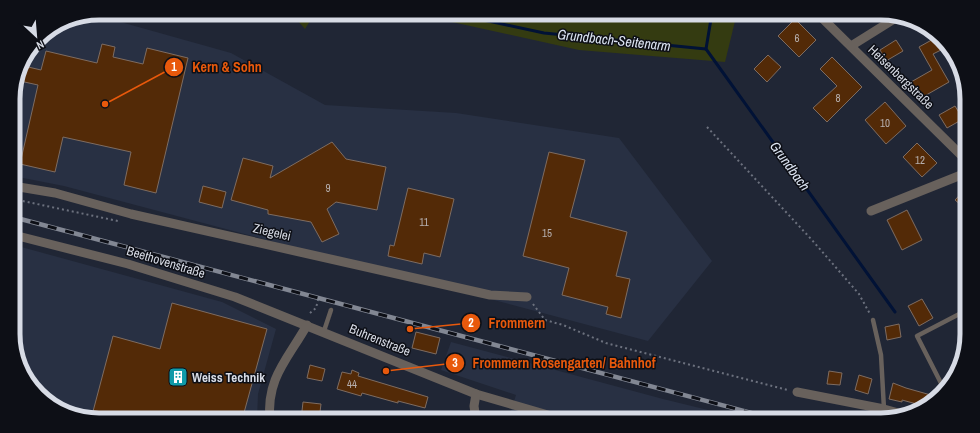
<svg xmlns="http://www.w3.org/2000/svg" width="980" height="433" viewBox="0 0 980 433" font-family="'Archivo Narrow',sans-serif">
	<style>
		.built { fill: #283043 }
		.green { fill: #343b11 }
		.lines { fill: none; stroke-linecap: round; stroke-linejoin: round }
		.stream { stroke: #011236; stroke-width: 3 }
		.building { fill: #532a07; stroke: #7e6c61 }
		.path { stroke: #6c717e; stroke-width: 2; stroke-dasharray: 2 3; stroke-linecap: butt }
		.lane { stroke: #68615c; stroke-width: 4.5 }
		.street { stroke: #68615c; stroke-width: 9 }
		.rail-casing { stroke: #828793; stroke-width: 4.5 }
		.rail { stroke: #0d0f16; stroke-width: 3; stroke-dasharray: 9; stroke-linecap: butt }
		.labels { text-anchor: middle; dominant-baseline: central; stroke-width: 3; stroke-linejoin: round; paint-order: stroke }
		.number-label { font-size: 11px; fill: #b6afae }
		.street-label { font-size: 13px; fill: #d7dbe5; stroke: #0d0f16 }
		.poi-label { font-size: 13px; font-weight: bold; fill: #d7dbe5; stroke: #0d0f16; text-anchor: start }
		.water-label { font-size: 14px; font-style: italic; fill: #dce4f2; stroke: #0d0f16 }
		.rim { fill: none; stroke: #d7dbe5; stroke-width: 5 }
		.leader { fill: none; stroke: #e8590c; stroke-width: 1.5 }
		.callout-dot { fill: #e8590c; stroke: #0d0f16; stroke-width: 1.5 }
		.mark-label { font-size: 12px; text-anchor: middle; font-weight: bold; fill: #fff }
		.callout-label { font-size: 14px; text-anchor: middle; font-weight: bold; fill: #e8590c; stroke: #0d0f16; stroke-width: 3; stroke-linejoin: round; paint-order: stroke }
	</style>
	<rect width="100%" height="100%" fill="#202635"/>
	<!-- built -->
	<g class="built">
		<polygon points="92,14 231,53 325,105 456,113 619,138 712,261 648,341 64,186 13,176 13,93 22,61 42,34 66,19"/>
		<polygon points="14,245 222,302 276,329 258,394 257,420 99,420 66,414 31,387 14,346"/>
		<polygon points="451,342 663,399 749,420 508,420 516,395 441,370"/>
	</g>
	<!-- green -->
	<g class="green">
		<polygon points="291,13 315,13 305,29"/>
		<polygon points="411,13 737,13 725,62 579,50"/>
	</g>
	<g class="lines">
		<!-- stream -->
		<g class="stream">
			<polyline points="451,13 544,33 706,49"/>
			<polyline points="712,13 706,49 895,312"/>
		</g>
	</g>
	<!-- building -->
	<g class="building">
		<polygon points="795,19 816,40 799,57 778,36"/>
		<polygon points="937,37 945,48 933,54 949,82 921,98 911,82 932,70 919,47"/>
		<polygon points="896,40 903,51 886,61 880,50"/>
		<polygon points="102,44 115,47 113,57 143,64 147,48 188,58 156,193 124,185 131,152 63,137 55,172 20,164 38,85 20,81 24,66 41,70 46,51 97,63"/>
		<polygon points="768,55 781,67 767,82 754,69"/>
		<polygon points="832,57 862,87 827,122 813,108 837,86 820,69"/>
		<polygon points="885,102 906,126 886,144 865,120"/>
		<polygon points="955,106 963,119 947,128 939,115"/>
		<polygon points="332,142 346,159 386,167 377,210 336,202 327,209 339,234 322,242 311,222 268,214 268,210 231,200 243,158 273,166 270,178"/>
		<polygon points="917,143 937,163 922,177 903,157"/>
		<polygon points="549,152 585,160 570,217 627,232 616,276 630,279 621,318 606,314 608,307 562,295 569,268 523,256"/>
		<polygon points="203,186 226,192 222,208 199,202"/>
		<polygon points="967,187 967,210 955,200"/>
		<polygon points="408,188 454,199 440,257 424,253 422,264 388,256 390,245 394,246"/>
		<polygon points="907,210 922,240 902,250 887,220"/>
		<polygon points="922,299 933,318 919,326 908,306"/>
		<polygon points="172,303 267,329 242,420 166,420 143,414 142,420 91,419 113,336 160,349"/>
		<polygon points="899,324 901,337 887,340 885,327"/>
		<polygon points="416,332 440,338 436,354 412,348"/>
		<polygon points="310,365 325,369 322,381 307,378"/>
		<polygon points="352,370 359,373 358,376 428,397 425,408 398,401 398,403 362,393 361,396 337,389 342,372 351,374"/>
		<polygon points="829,371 842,373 840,385 827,384"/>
		<polygon points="859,375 872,379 868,394 855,390"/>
		<polygon points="893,383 906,388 938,397 933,402 924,406 902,400 902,402 889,399"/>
		<polygon points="303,402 321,404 319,420 301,420"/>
	</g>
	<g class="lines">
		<!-- path -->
		<g class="path">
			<polyline points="707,127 812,240 859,294 870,314"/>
			<polyline points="13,199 118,221"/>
			<polyline points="533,304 545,320 563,325 606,343 788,390"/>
			<polyline points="310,313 316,308 318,300"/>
		</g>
		<!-- lane -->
		<g class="lane">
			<polyline points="873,320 881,355 884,409"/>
			<polyline points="324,331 331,310"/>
			<polyline points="944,389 917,336 967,310"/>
		</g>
		<!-- street -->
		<g class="street">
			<polyline points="817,13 966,160"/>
			<polyline points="851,46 899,16"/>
			<polyline points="13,186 55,193 131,214 490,295 527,297"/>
			<polyline points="871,211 966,173"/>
			<polyline points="14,235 128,264 235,297 476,394 565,420"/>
			<polyline points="797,392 884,409 902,414"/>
			<path d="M270 420C266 378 288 359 307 325"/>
			<polyline points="476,420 474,406 476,394"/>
		</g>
		<defs>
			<polyline id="rail" points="13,217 778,420"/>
		</defs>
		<!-- rail casing -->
		<use href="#rail" class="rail-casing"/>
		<!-- rail -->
		<use href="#rail" class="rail"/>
	</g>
	<!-- icons -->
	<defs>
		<symbol id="building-square" viewBox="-11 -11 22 22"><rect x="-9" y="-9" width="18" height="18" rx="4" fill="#0f9aa8" stroke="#0d0f16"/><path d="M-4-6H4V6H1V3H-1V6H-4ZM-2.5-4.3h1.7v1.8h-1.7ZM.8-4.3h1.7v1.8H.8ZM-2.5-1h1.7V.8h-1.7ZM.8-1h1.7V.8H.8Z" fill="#fff"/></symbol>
	</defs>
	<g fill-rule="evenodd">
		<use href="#building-square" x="167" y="366" width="22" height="22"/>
	</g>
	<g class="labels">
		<!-- number labels -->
		<g class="number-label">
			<text x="797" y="38">6</text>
			<text x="838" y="98">8</text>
			<text x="885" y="123">10</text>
			<text x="920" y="160">12</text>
			<text x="328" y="188">9</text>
			<text x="424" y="222">11</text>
			<text x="547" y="233">15</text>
			<text x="352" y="384">44</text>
		</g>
		<!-- street labels -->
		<g class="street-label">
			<text transform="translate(901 77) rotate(44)">Heisenbergstraße</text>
			<text transform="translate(272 232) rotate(13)">Ziegelei</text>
			<text transform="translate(166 262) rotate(17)">Beethovenstraße</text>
			<text transform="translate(380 340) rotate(22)">Buhrenstraße</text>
		</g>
		<!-- poi labels -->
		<g class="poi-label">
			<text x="192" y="377">Weiss Technik</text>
		</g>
		<!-- water labels -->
		<g class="water-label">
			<text transform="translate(614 40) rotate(6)">Grundbach-Seitenarm</text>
			<text transform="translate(790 166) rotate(54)">Grundbach</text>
		</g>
	</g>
	<!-- crop -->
	<path d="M0 0H980V433H0ZM99 20H881A79 79 0 0 1 960 99V334A79 79 0 0 1 881 413H99A79 79 0 0 1 20 334V99A79 79 0 0 1 99 20Z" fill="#0d0f16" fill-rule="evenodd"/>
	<path class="rim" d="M99 20H881A79 79 0 0 1 960 99V334A79 79 0 0 1 881 413H99A79 79 0 0 1 20 334V99A79 79 0 0 1 99 20Z"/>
	<!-- callouts -->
	<path class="leader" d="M105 104L174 67M410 329L471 323M386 371L455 363"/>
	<g class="callout-dot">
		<circle cx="105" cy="104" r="4"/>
		<circle cx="410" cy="329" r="4"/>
		<circle cx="386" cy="371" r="4"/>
		<circle cx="174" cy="67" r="10"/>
		<circle cx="471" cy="323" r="10"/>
		<circle cx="455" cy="363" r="10"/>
	</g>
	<g class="mark-label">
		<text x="174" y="71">1</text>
		<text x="471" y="327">2</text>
		<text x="455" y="367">3</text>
	</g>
	<g class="callout-label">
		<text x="227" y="72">Kern &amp; Sohn</text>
		<text x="517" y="328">Frommern</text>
		<text x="564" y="368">Frommern Rosengarten/ Bahnhof</text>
	</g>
	<!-- north arrow -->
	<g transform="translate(36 36) rotate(154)" stroke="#0d0f16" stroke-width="3" paint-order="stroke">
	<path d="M0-3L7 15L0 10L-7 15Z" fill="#d7dbe5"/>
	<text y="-6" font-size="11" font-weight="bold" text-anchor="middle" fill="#d7dbe5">N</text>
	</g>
</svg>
